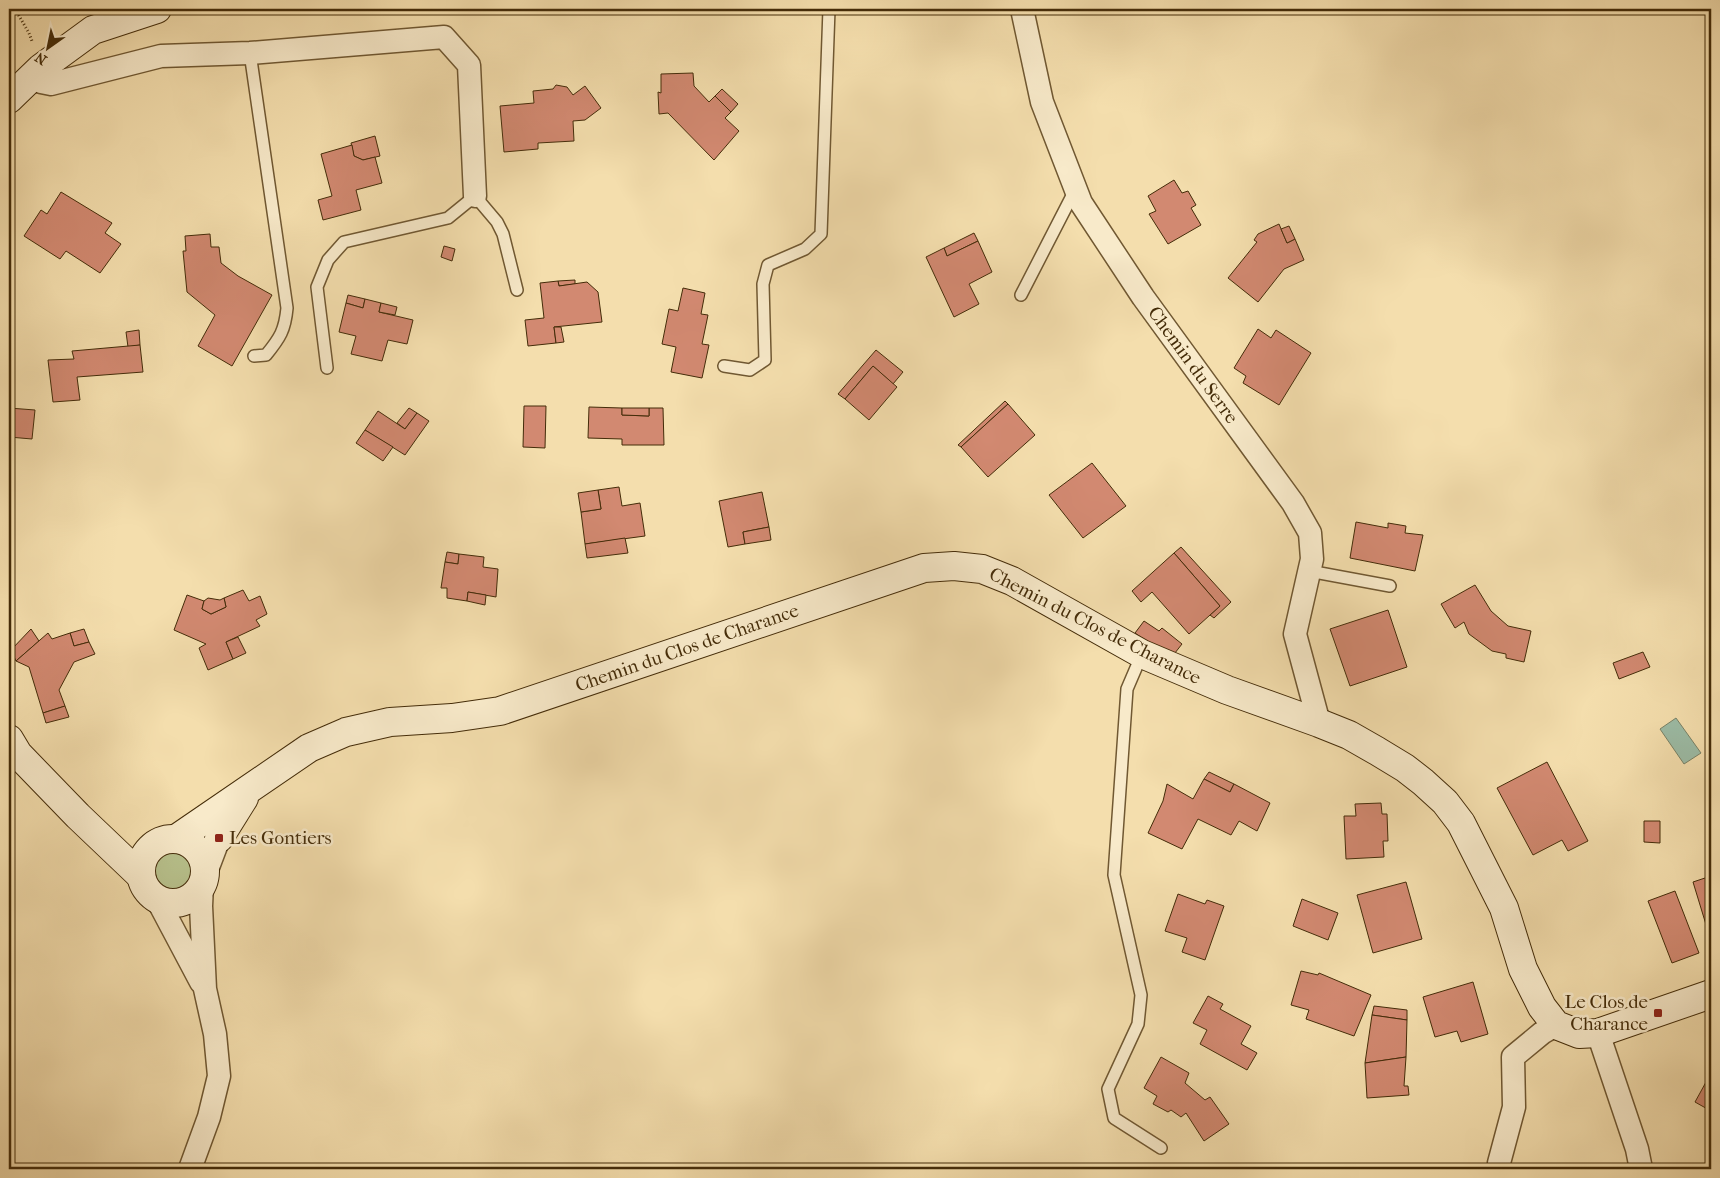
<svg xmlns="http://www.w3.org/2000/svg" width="1720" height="1178" viewBox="0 0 1720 1178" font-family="'IM FELL French Canon',serif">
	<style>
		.green { fill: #b8c28d; stroke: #7e774b }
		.water { fill: #9cbca6; stroke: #798267 }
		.building { fill: #d28971; stroke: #442c09 }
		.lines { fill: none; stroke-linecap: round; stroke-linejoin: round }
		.lane-casing { stroke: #705832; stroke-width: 14 }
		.street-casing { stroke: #705832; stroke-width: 25 }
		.secondary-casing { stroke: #442c09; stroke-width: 30 }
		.path { stroke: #442c09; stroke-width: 3; stroke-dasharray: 1 2.5; stroke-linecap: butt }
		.lane { stroke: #f8eaca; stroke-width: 11 }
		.street { stroke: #f8eaca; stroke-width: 22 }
		.secondary { stroke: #f8eaca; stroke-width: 28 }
		.poi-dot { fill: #8f2418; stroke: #f8eaca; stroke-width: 2 }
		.labels { text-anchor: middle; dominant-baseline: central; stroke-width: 5; stroke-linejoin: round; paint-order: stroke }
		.street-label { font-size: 19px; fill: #442c09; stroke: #f8eaca }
		.poi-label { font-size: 19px; fill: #442c09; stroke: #f8eaca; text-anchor: start }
	</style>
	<rect width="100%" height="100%" fill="#f4dead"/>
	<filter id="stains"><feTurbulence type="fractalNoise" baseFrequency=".004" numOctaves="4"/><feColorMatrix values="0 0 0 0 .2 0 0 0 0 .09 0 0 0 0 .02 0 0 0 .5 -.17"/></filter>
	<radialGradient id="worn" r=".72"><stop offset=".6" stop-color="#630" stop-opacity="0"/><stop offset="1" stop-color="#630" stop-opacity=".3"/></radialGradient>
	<!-- green -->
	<circle class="green" cx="174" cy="870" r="19"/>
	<!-- water -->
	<polygon class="water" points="1676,718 1701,753 1684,764 1660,729"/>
	<!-- building -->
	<g class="building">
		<polygon points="693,73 694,86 709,102 715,96 731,112 725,118 739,131 714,160 668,113 659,114 658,92 661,93 661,74"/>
		<polygon points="556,85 567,87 573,95 585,86 601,108 585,120 573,121 574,141 538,143 538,149 504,152 500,106 534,103 533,91 553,89"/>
		<polygon points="722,89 738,104 731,112 715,96"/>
		<polygon points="375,136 380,156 363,160 354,156 351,143"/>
		<polygon points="352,145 354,156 363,160 375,157 382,183 356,190 361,210 323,220 318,200 332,196 321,154"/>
		<polygon points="1174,180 1182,193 1188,191 1196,205 1191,208 1201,225 1168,244 1149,214 1156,211 1148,196"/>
		<polygon points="61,192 112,223 105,233 121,244 100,273 66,251 60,259 24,236 41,210 47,214"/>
		<polygon points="1279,224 1287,243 1295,239 1304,260 1284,269 1258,302 1228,278 1257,242 1254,240 1258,234"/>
		<polygon points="1289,226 1295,239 1287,243 1281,229"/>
		<polygon points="974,233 978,241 947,256 944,248"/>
		<polygon points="210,234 211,247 219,247 221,263 238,276 272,295 232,366 198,346 215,315 187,292 183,251 186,251 185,236"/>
		<polygon points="978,241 992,272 969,284 979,304 954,317 926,257 944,248 947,256"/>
		<polygon points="444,246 455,249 452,261 441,257"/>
		<polygon points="575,280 575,284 559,286 558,281"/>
		<polygon points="558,281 559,286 587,282 598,292 602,322 554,327 556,343 528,346 525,320 544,318 540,283"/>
		<polygon points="683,288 705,293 701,314 708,315 702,344 709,345 702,378 671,372 676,347 662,344 669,309 678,311"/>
		<polygon points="348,295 365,299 363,308 346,303"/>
		<polygon points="365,299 381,303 379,312 413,320 407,344 388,340 382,361 351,354 356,336 339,332 346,303 363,308"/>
		<polygon points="381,303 397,307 395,315 379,312"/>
		<polygon points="554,327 561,327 564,342 556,343"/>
		<polygon points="1258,329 1271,338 1276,330 1311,353 1279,405 1243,383 1246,376 1234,368"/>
		<polygon points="139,330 140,345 128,347 126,332"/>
		<polygon points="140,345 143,372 77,377 80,400 53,402 48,360 74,359 72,351"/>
		<polygon points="876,350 903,372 893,384 873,366 845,399 838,394"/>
		<polygon points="873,366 897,387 869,420 845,399"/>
		<polygon points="1005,401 1008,404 961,447 958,445"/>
		<polygon points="1008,404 1035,435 988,477 961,447"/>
		<polygon points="524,406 546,406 545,448 523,447"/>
		<polygon points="589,407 622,408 622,415 649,416 649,408 663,408 664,445 622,445 622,439 588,438"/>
		<polygon points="9,408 35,410 32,439 9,437"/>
		<polygon points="409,408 417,413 405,429 397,423"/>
		<polygon points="622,408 649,408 649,416 622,415"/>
		<polygon points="378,411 405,429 417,413 429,421 405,455 365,430"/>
		<polygon points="365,430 393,447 383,461 356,443"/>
		<polygon points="1092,463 1126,506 1083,538 1049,495"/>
		<polygon points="619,487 622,506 640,503 645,536 585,544 581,512 601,509 598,490"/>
		<polygon points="598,490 601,509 581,512 578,493"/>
		<polygon points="762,492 769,527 743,532 745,544 728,547 719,501"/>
		<polygon points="1356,522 1388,528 1388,523 1406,526 1405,533 1423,535 1415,571 1350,558"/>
		<polygon points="769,527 771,540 745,544 743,532"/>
		<polygon points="625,538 628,553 587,558 585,544"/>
		<polygon points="1181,547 1231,602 1214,618 1210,615 1220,606 1174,553"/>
		<polygon points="447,552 459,554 458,564 445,562"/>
		<polygon points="1174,553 1220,606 1189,634 1152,592 1141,602 1132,591"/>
		<polygon points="459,554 484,557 483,567 498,569 496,597 468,592 467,601 447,598 447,588 441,588 445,562 458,564"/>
		<polygon points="1475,585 1491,611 1508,626 1531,631 1524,662 1506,658 1506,654 1492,651 1469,634 1464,622 1455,628 1441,604"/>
		<polygon points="243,590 249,601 260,596 267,614 256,620 260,626 226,642 233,659 208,670 199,648 206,644 174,630 187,595 204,601 202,609 211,614 226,607 224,598"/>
		<polygon points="468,592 486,595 485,605 467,601"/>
		<polygon points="208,598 220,600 224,598 226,607 211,614 202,609 204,601"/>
		<polygon points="1388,610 1407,667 1350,686 1330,629"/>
		<polygon points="1144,621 1159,631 1162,628 1182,644 1171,658 1135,633"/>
		<polygon points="31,629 39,641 16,661 11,650"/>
		<polygon points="84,629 89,642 74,646 70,633"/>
		<polygon points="48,633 52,639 70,633 74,646 89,642 95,654 74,662 59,690 65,706 43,713 29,667 16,661"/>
		<polygon points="238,637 246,653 233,659 226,642"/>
		<polygon points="1643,652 1650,667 1619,679 1613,663"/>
		<polygon points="65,706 69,717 46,723 43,713"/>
		<polygon points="1547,762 1588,841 1568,851 1562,840 1533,855 1497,788"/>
		<polygon points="1209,772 1234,784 1230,792 1204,779"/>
		<polygon points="1204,779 1230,792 1234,784 1270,803 1257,831 1239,821 1231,835 1198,819 1182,849 1148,833 1163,801 1167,784 1193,799"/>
		<polygon points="1381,803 1382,814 1387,814 1388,841 1383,841 1384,857 1346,859 1344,816 1356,816 1355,804"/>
		<polygon points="1644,821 1660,821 1660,843 1644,842"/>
		<polygon points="1711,876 1711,941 1693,882"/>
		<polygon points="1406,882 1422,939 1373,953 1357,895"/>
		<polygon points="1675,891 1699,953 1672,963 1648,901"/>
		<polygon points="1178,894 1205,904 1207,900 1224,906 1205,960 1182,952 1187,938 1165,931"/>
		<polygon points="1302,899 1338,913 1328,940 1293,926"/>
		<polygon points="1301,971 1318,975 1319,973 1371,995 1354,1036 1306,1019 1309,1010 1291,1005"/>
		<polygon points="1473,982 1488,1034 1461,1042 1457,1031 1435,1037 1423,997"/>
		<polygon points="1208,996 1223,1004 1220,1009 1251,1026 1241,1044 1257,1053 1247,1070 1200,1044 1207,1030 1193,1023"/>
		<polygon points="1374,1006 1407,1010 1407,1020 1372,1015"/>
		<polygon points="1372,1015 1407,1020 1406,1057 1365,1063"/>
		<polygon points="1161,1057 1189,1073 1185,1083 1205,1100 1210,1097 1229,1124 1204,1141 1186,1113 1181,1117 1171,1110 1168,1112 1153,1104 1157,1096 1144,1088"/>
		<polygon points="1406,1057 1404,1086 1408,1086 1409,1095 1367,1098 1365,1063"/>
		<polygon points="1711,1073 1711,1111 1695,1102"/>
	</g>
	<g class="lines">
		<defs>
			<g id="lane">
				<path d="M250 53 287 308C285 330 280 338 266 355L254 356"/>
				<polyline points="1021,295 1075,190"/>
				<polyline points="724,366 750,370 765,360 763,284 768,265 805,249 821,234 829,9"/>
				<polyline points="327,368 317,287 328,260 344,242 448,218 475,196 497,222 503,234 517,290"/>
				<polyline points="1309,571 1390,586"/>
				<polyline points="1142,654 1127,689 1114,875 1141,995 1138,1024 1108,1089 1114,1118 1161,1148"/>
			</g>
			<g id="street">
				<polyline points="1022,9 1042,102 1081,203 1143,297 1293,503 1310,533 1312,559 1295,634 1319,723"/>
				<polyline points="32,77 41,82 51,84 161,56 250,53 444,37 469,65 475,196"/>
				<polyline points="205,875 219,838"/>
				<polyline points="157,899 201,982"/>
				<polyline points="1598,1033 1637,1149 1641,1169"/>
				<polyline points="190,1169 209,1117 219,1076 215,1034 205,989 201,906 202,885"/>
				<polyline points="1499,1169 1499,1163 1514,1107 1513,1057 1542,1033 1556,1025"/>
			</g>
			<g id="secondary">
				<polyline points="9,99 41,68 93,30 157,9"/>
				<polyline points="9,739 18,754 78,816 141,876"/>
				<polyline points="219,838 244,798"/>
				<polyline points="176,839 309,748 346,732 390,722 452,718 500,711 924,568 954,566 982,569 1012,581 1142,654 1227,690 1319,723 1349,735 1377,751 1405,768 1423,782 1445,802 1461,823 1504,908 1523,969 1542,1007 1556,1025 1579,1034 1598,1033 1711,994"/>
				<circle cx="173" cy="871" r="32"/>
			</g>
		</defs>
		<!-- lane casing -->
		<use href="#lane" class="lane-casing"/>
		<!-- street casing -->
		<use href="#street" class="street-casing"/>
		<!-- secondary casing -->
		<use href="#secondary" class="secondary-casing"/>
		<!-- path -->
		<polyline class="path" points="15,9 29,33 32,41"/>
		<!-- lane -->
		<use href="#lane" class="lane"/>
		<!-- street -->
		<use href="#street" class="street"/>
		<!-- secondary -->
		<use href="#secondary" class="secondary"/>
	</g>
	<!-- markers -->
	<g class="poi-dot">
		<rect x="214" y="833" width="10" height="10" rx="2.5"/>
		<rect x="1653" y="1008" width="10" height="10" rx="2.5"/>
	</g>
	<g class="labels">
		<!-- street labels -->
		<g class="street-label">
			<text transform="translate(1193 365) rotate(54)">Chemin du Serre</text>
			<text transform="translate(1095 626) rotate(27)">Chemin du Clos de Charance</text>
			<text transform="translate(687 648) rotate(-19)">Chemin du Clos de Charance</text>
		</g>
		<!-- poi labels -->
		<g class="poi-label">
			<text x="229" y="838">Les Gontiers</text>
			<text x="1648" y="1002" text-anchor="end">Le Clos de<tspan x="1648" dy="22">Charance</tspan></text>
		</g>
	</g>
	<!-- margin -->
	<rect width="1720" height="1178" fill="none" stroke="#f4dead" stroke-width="30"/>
	<rect x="10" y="10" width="1700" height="1158" fill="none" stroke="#442c09" stroke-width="2.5"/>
	<rect x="15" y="15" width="1690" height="1148" fill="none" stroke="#442c09"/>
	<!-- north arrow -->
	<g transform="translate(48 48) rotate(213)" stroke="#f8eaca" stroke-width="4" paint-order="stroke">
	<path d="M0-4L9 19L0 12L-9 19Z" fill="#442c09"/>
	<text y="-8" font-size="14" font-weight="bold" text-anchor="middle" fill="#442c09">N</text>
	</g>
	<rect width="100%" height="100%" filter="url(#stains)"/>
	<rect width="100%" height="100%" fill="url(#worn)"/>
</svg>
